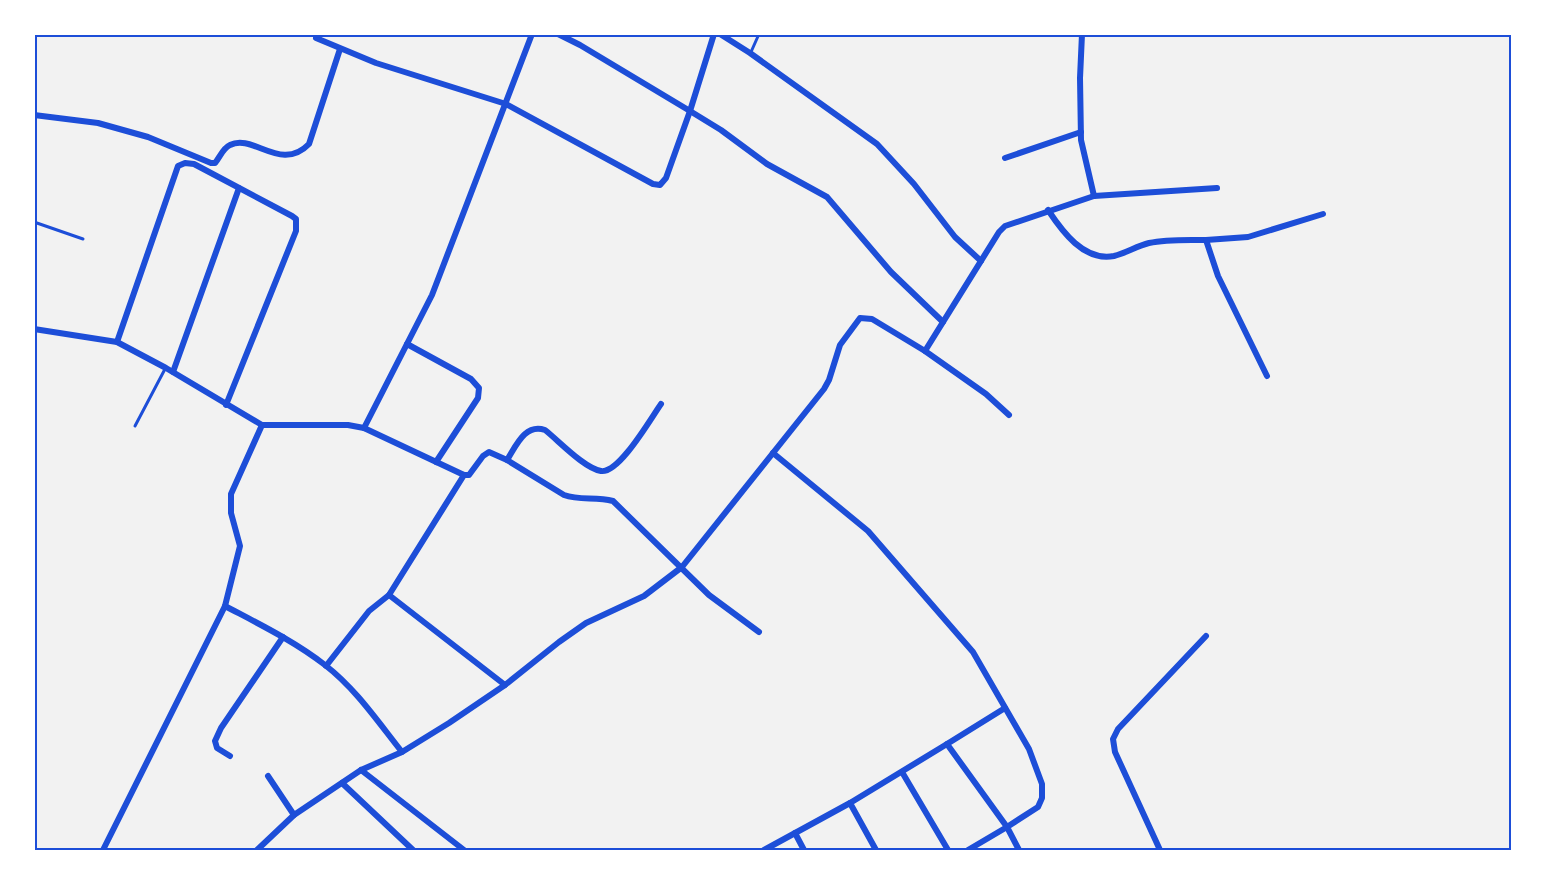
<svg xmlns="http://www.w3.org/2000/svg" width="1546" height="885" viewBox="0 0 1546 885" font-family="'Space Grotesk',sans-serif">
	<style>
		.lines { fill: none; stroke-linecap: round; stroke-linejoin: round }
		.service { stroke: #1d4ed8; stroke-width: 3 }
		.minor { stroke: #1d4ed8; stroke-width: 6 }
		.neatline { fill: none; stroke: #1d4ed8; stroke-width: 2 }
	</style>
	<rect width="100%" height="100%" fill="#f2f2f2"/>
	<g class="lines">
		<!-- service -->
		<g class="service">
			<polyline points="751,52 759,34"/>
			<polyline points="34,222 83,239"/>
			<polyline points="135,426 165,369"/>
		</g>
		<!-- minor -->
		<g class="minor">
			<polyline points="558,34 580,45 690,111 721,130 767,164 827,197 891,272 943,322"/>
			<polyline points="720,34 750,53 877,144 914,184 955,237 981,261"/>
			<polyline points="1082,34 1080,78 1081,140 1094,196"/>
			<polyline points="316,38 376,63 506,104 653,184 660,185 666,178 690,111 714,34"/>
			<path d="M34 115 98 123 148 137 211 163H215C220 157 223 148 230 145 253 133 281 173 309 144L340 49"/>
			<polyline points="1005,158 1081,132"/>
			<path d="M1048 210C1062 231 1084 262 1114 256 1126 253 1137 246 1149 243 1167 239 1187 240 1206 240L1218 276 1267 376"/>
			<polyline points="1206,240 1248,237 1323,214"/>
			<path d="M34 329 117 342 166 368 262 425H348L364 428 464 475H469L483 456 489 452 507 460 564 495C580 501 596 496 613 501L709 595 759 632"/>
			<polyline points="117,342 178,166 185,163 194,164 292,216 296,219 296,231 226,405"/>
			<polyline points="407,344 471,379 479,388 478,398 436,462"/>
			<polyline points="925,351 986,394 1009,415"/>
			<polyline points="173,372 239,188"/>
			<polyline points="364,428 432,295 532,34"/>
			<polyline points="773,453 868,531 973,652 1029,749 1042,784 1042,798 1038,807 1007,827 1019,850"/>
			<path d="M507 460C516 446 525 423 545 430 559 441 584 468 601 471 619 474 651 418 661 404"/>
			<polyline points="389,595 505,685"/>
			<path d="M225 606C259 624 294 641 325 665 356 689 378 722 402 752"/>
			<polyline points="326,666 369,611 389,595 464,475"/>
			<polyline points="230,756 217,748 215,741 221,728 283,637"/>
			<polyline points="361,770 464,850"/>
			<polyline points="902,772 948,850"/>
			<polyline points="268,776 294,815"/>
			<polyline points="342,783 413,850"/>
			<polyline points="795,833 804,850"/>
			<polyline points="103,850 225,606 240,546 231,513 231,494 262,425"/>
			<polyline points="257,850 294,815 361,770 402,752 449,723 505,685 559,642 586,623 644,596 682,567 824,389 829,380 840,345 860,318 872,319 925,351 999,232 1005,226 1094,196 1217,188"/>
			<polyline points="764,850 850,803"/>
			<polyline points="876,850 850,803 947,744"/>
			<polyline points="968,850 1007,827 947,744 1005,708"/>
			<polyline points="1160,850 1115,752 1113,739 1118,729 1206,636"/>
		</g>
	</g>
	<!-- border -->
	<rect width="1546" height="885" fill="none" stroke="#ffffff" stroke-width="72"/>
	<rect x="36" y="36" width="1474" height="813" class="neatline"/>
</svg>
